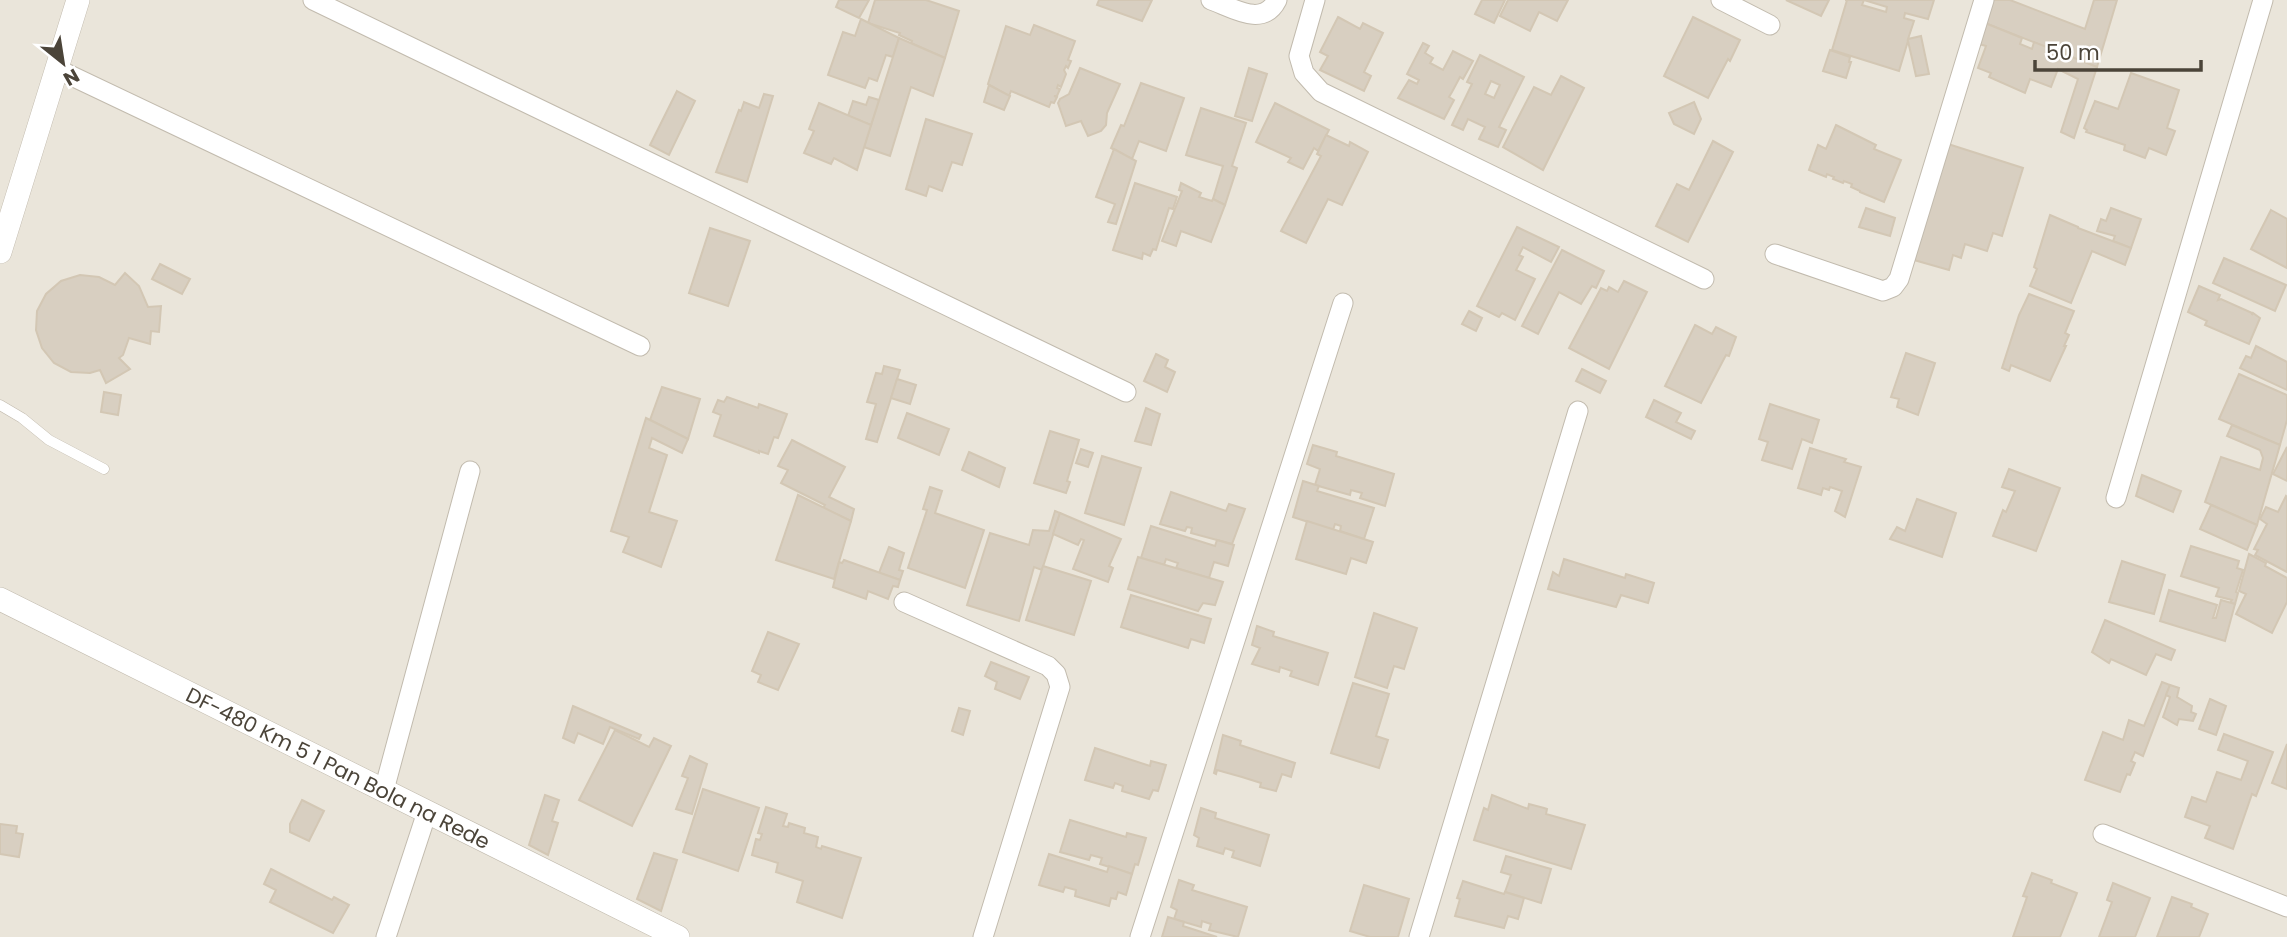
<svg xmlns="http://www.w3.org/2000/svg" width="2287" height="937" viewBox="0 0 2287 937" font-family="Poppins,sans-serif">
	<style>
		.residential { fill: #eae5da }
		.building { fill: #d8cfc1; stroke: #d3c7b4; stroke-width: 2; fill-rule: evenodd }
		.lines { fill: none; stroke-linecap: round; stroke-linejoin: round }
		.service-casing { stroke: #c2bbae; stroke-width: 11 }
		.minor-casing { stroke: #c2bbae; stroke-width: 21 }
		.tertiary-casing { stroke: #c2bbae; stroke-width: 24 }
		.service { stroke: #fff; stroke-width: 10 }
		.minor { stroke: #fff; stroke-width: 19 }
		.tertiary { stroke: #fff; stroke-width: 23 }
		.labels { text-anchor: middle; dominant-baseline: central; stroke-width: 6; stroke-linejoin: round; paint-order: stroke }
		.street-label { font-size: 21px; fill: #4b4439; stroke: #fff }
	</style>
	<rect width="100%" height="100%" fill="#f6f3ec"/>
	<!-- residential -->
	<rect class="residential" x="0" y="0" width="2287" height="937"/>
	<!-- building -->
	<g class="building">
		<polygon points="839,0 869,0 859,18 836,7"/>
		<polygon points="875,0 926,0 959,11 945,58 911,43 912,41 899,35 900,33 868,23"/>
		<polygon points="1099,0 1152,0 1142,21 1097,5"/>
		<polygon points="1482,0 1505,0 1494,23 1475,14"/>
		<polygon points="1508,0 1568,0 1557,21 1539,12 1530,31 1500,16"/>
		<polygon points="1786,0 1829,0 1821,16"/>
		<path d="M1845 0H1934L1928 19 1905 13 1904 18 1914 21 1908 39 1921 36 1929 74 1916 76 1908 41 1899 71 1832 50 1847 0ZM1864 0 1887 7 1886 12 1862 5Z"/>
		<polygon points="1993,0 2010,0 2085,29 2094,0 2117,0 2097,67 1985,23"/>
		<polygon points="1338,17 1360,29 1363,23 1383,33 1364,72 1371,76 1364,91 1320,70 1328,56 1320,52"/>
		<polygon points="1693,17 1740,40 1730,61 1728,59 1708,98 1664,76"/>
		<polygon points="861,19 899,38 893,57 886,55 877,81 869,78 865,88 828,75 843,32 855,36"/>
		<polygon points="1985,23 2022,38 2020,44 2032,49 2034,42 2097,67 2074,138 2061,132 2078,79 2058,69 2051,87 2030,79 2025,93 1989,77 1991,73 1978,68 1986,46 1979,44"/>
		<polygon points="1034,25 1075,41 1068,60 1071,61 1068,68 1066,66 1064,70 1066,74 1061,87 1058,85 1057,88 1060,89 1057,96 1054,96 1057,97 1054,103 1051,102 1049,107 1011,91 1009,96 988,84 1006,26 1030,35"/>
		<polygon points="899,38 945,58 933,96 911,87 890,156 864,147"/>
		<polygon points="1423,43 1429,46 1425,53 1433,58 1430,63 1443,70 1453,51 1473,61 1463,79 1460,77 1452,92 1449,97 1454,100 1444,119 1398,98 1409,80 1417,84 1419,80 1407,74"/>
		<polygon points="1830,50 1850,57 1849,62 1851,62 1846,78 1823,71"/>
		<path d="M1480 55 1524 77 1499 127 1506 130 1498 147 1479 139 1485 127 1468 119 1463 130 1452 125 1472 84 1467 82ZM1491 81 1500 85 1494 98 1485 94Z"/>
		<polygon points="1080,68 1120,84 1107,113 1106,125 1101,131 1088,136 1081,121 1066,126 1058,103 1060,99 1069,94"/>
		<polygon points="1249,68 1267,74 1252,121 1235,116"/>
		<polygon points="2131,73 2179,90 2167,128 2175,131 2166,155 2149,148 2145,158 2124,150 2125,145 2086,132 2087,130 2084,128 2095,101 2118,109"/>
		<polygon points="1561,76 1584,88 1543,170 1503,147 1534,87 1551,95"/>
		<polygon points="1141,83 1184,98 1166,151 1139,141 1132,159 1111,148 1121,125 1124,126"/>
		<polygon points="989,85 1010,96 1004,110 984,102"/>
		<polygon points="677,91 695,101 669,155 650,145"/>
		<polygon points="764,94 773,96 747,182 716,172 739,110 741,111 744,102 759,108"/>
		<polygon points="869,97 879,100 871,125 848,116 853,101 866,105"/>
		<polygon points="1694,102 1701,119 1694,134 1674,124 1669,113"/>
		<polygon points="819,103 871,125 857,170 834,158 831,164 804,153 814,131 809,129"/>
		<polygon points="1275,103 1329,130 1318,151 1314,148 1303,169 1288,162 1291,158 1256,142"/>
		<polygon points="1201,108 1246,123 1232,166 1237,168 1225,205 1213,199 1223,166 1186,155"/>
		<polygon points="926,119 972,134 962,165 952,162 942,191 929,186 926,196 906,189"/>
		<polygon points="1836,125 1876,145 1874,149 1901,160 1884,202 1860,192 1860,191 1851,187 1852,184 1844,181 1843,183 1833,179 1834,177 1827,174 1826,177 1809,170 1818,145 1826,149"/>
		<polygon points="1326,135 1349,146 1350,142 1368,152 1342,205 1328,199 1306,243 1281,231 1321,156 1317,154"/>
		<polygon points="1713,141 1733,152 1688,242 1656,226 1677,184 1689,190"/>
		<polygon points="1948,144 2023,168 2002,236 1993,233 1987,251 1965,244 1961,258 1953,255 1949,270 1914,260"/>
		<polygon points="1114,149 1136,161 1116,224 1108,222 1115,204 1096,197"/>
		<polygon points="1135,183 1177,197 1173,209 1169,208 1156,250 1153,249 1150,256 1143,253 1142,259 1113,250"/>
		<polygon points="1181,183 1201,193 1199,197 1212,201 1213,199 1225,205 1211,242 1181,231 1176,246 1162,241 1182,191 1179,190"/>
		<polygon points="1866,208 1895,218 1890,236 1859,227"/>
		<polygon points="2111,208 2141,219 2131,248 2113,241 2115,236 2097,231 2101,219 2106,221"/>
		<polygon points="2271,210 2287,219 2287,268 2251,249"/>
		<polygon points="2050,215 2078,227 2078,228 2131,248 2125,265 2092,251 2071,303 2030,286 2037,269 2034,267"/>
		<polygon points="1517,227 1559,247 1551,262 1523,247 1519,255 1523,257 1516,270 1535,279 1515,320 1502,313 1499,317 1477,306"/>
		<polygon points="710,228 750,241 728,306 689,293"/>
		<polygon points="1562,250 1604,271 1596,288 1592,286 1581,304 1559,292 1538,334 1522,326"/>
		<polygon points="2224,258 2286,285 2275,311 2213,283"/>
		<polygon points="160,264 190,279 182,294 152,279"/>
		<polygon points="125,273 139,286 148,307 161,306 159,332 151,331 150,344 129,338 123,355 119,358 130,369 106,383 100,370 90,373 71,372 54,363 42,348 36,330 37,311 46,294 61,281 80,275 99,277 115,285"/>
		<polygon points="1624,281 1647,292 1609,369 1569,348 1601,288 1607,291 1609,287 1618,292"/>
		<polygon points="2199,286 2220,295 2218,300 2221,299 2252,313 2252,315 2253,313 2260,318 2249,344 2205,325 2207,321 2188,312"/>
		<polygon points="2029,294 2074,311 2065,333 2069,335 2064,346 2066,346 2050,381 2011,365 2009,371 2002,368 2019,315"/>
		<polygon points="1469,311 1482,318 1476,331 1462,324"/>
		<polygon points="1695,325 1712,334 1716,327 1736,337 1729,356 1726,355 1701,403 1665,386"/>
		<polygon points="2256,346 2287,362 2287,390 2240,368 2246,356 2251,358"/>
		<polygon points="1906,353 1935,363 1918,415 1897,407 1899,399 1891,397"/>
		<polygon points="1156,354 1168,360 1165,367 1175,372 1167,392 1144,381"/>
		<polygon points="884,366 900,370 877,442 866,439 876,404 867,402 876,373 882,374"/>
		<polygon points="1582,369 1606,381 1600,393 1576,381"/>
		<polygon points="2239,374 2287,395 2287,420 2280,445 2219,419"/>
		<polygon points="897,379 916,385 910,404 891,398"/>
		<polygon points="662,387 700,399 688,439 650,420"/>
		<polygon points="104,392 121,395 118,415 101,412"/>
		<polygon points="727,397 758,408 759,404 787,414 778,438 774,437 768,454 759,451 759,453 714,436 721,415 713,412 718,400 724,402"/>
		<polygon points="1654,400 1681,413 1676,422 1695,431 1691,439 1646,417"/>
		<polygon points="1770,404 1819,420 1812,443 1802,439 1792,469 1762,460 1768,442 1759,439"/>
		<polygon points="1146,408 1160,414 1151,445 1135,441"/>
		<polygon points="907,413 949,429 939,455 898,438"/>
		<polygon points="646,418 688,439 682,453 652,438 649,448 667,455 649,512 677,521 661,567 623,552 629,537 611,531"/>
		<polygon points="2232,425 2280,445 2257,525 2205,502 2221,457 2260,470 2263,458 2260,450 2227,436"/>
		<polygon points="1050,431 1079,440 1067,481 1070,482 1066,493 1034,483"/>
		<polygon points="792,440 845,467 829,497 854,509 851,521 823,508 825,505 781,483 788,470 778,466"/>
		<polygon points="1313,445 1337,452 1336,456 1394,474 1385,506 1360,498 1362,493 1351,490 1350,495 1315,485 1320,469 1307,464"/>
		<polygon points="2287,447 2287,481 2273,474"/>
		<polygon points="1810,448 1846,459 1844,462 1861,467 1845,517 1835,511 1842,491 1830,487 1829,490 1823,488 1821,495 1798,488"/>
		<polygon points="1081,449 1093,453 1088,467 1076,463"/>
		<polygon points="969,452 1005,468 999,487 962,470"/>
		<polygon points="1102,456 1141,468 1124,525 1085,513"/>
		<polygon points="2009,469 2060,488 2036,551 1993,536 2003,510 2006,512 2015,491 2002,487"/>
		<polygon points="2142,475 2181,491 2173,512 2136,496"/>
		<polygon points="1303,481 1319,486 1317,491 1374,508 1364,539 1340,531 1341,526 1335,524 1333,530 1293,517"/>
		<polygon points="930,487 942,491 935,513 984,530 965,588 908,568 927,510 923,509"/>
		<polygon points="1171,492 1226,511 1229,504 1245,509 1232,544 1191,533 1192,528 1187,527 1185,531 1160,524"/>
		<polygon points="798,495 851,521 834,579 776,560"/>
		<polygon points="2286,496 2287,497 2287,572 2255,555 2258,550 2254,549 2267,524 2260,519 2266,507 2278,512"/>
		<polygon points="1917,499 1956,513 1942,557 1890,539 1897,527 1905,531"/>
		<polygon points="2211,505 2257,525 2247,550 2200,529"/>
		<polygon points="1055,511 1060,513 1042,570 1034,567 1019,621 967,605 990,533 1029,545 1033,530 1049,531"/>
		<polygon points="1060,513 1121,539 1109,566 1113,568 1108,582 1073,569 1084,540 1081,539 1078,545 1053,534"/>
		<polygon points="1307,521 1373,542 1366,563 1351,558 1346,574 1296,559"/>
		<polygon points="1151,526 1215,546 1217,540 1234,545 1228,566 1214,562 1209,578 1176,568 1178,563 1166,559 1164,565 1141,558"/>
		<polygon points="2191,546 2239,561 2237,568 2243,570 2236,592 2238,593 2235,604 2230,603 2232,600 2216,596 2219,588 2181,576"/>
		<polygon points="889,547 904,553 899,570 903,571 900,580 879,573"/>
		<polygon points="2249,554 2266,563 2265,566 2287,578 2287,602 2272,633 2236,614 2246,594 2239,591"/>
		<polygon points="1138,557 1223,582 1215,605 1203,603 1198,611 1128,589"/>
		<polygon points="1564,559 1625,578 1626,574 1654,583 1648,603 1621,595 1616,607 1548,589 1553,572 1559,576"/>
		<polygon points="844,560 900,580 898,587 893,586 888,599 868,591 866,599 833,587 839,562 842,563"/>
		<polygon points="2122,561 2165,575 2154,614 2109,602"/>
		<polygon points="1043,566 1091,581 1074,635 1026,620"/>
		<polygon points="2169,590 2217,605 2213,618 2216,618 2221,600 2235,604 2225,641 2160,621"/>
		<polygon points="1131,595 1211,619 1204,643 1191,639 1188,648 1121,627"/>
		<polygon points="1374,613 1417,628 1404,669 1394,666 1387,688 1355,677"/>
		<polygon points="2105,620 2175,650 2171,660 2156,654 2146,675 2111,659 2109,663 2092,652"/>
		<polygon points="1257,626 1274,632 1273,636 1328,653 1318,685 1290,676 1292,671 1280,667 1279,672 1252,664 1260,648 1252,645"/>
		<polygon points="768,632 799,644 778,690 758,682 761,675 752,671"/>
		<polygon points="991,662 1029,677 1020,699 995,689 997,682 985,676"/>
		<polygon points="2162,682 2170,685 2143,756 2135,752 2131,761 2135,763 2130,775 2127,774 2120,792 2085,780 2103,732 2123,740 2129,720 2144,726"/>
		<polygon points="1353,683 1389,694 1376,736 1388,740 1379,768 1331,753"/>
		<polygon points="2170,685 2179,688 2177,697 2192,706 2191,712 2196,714 2193,721 2179,719 2177,725 2163,717 2170,697 2166,695"/>
		<polygon points="2210,699 2226,706 2216,735 2199,729"/>
		<polygon points="573,706 641,735 639,739 610,727 603,744 578,733 574,743 563,738"/>
		<polygon points="959,708 970,711 963,735 952,731"/>
		<polygon points="615,730 649,747 654,738 671,746 632,826 579,800"/>
		<polygon points="2224,734 2273,752 2256,796 2252,794 2233,849 2205,838 2210,826 2185,817 2192,797 2206,802 2217,772 2241,780 2248,761 2218,750"/>
		<polygon points="1223,735 1241,741 1240,745 1295,763 1291,777 1282,774 1276,791 1260,787 1261,783 1242,777 1217,770 1216,774 1214,773"/>
		<polygon points="2287,744 2287,789 2272,783"/>
		<polygon points="1095,748 1150,766 1151,761 1166,765 1158,791 1153,790 1149,799 1122,791 1123,786 1115,783 1113,788 1085,780"/>
		<polygon points="690,756 707,764 692,814 676,809 688,778 682,776"/>
		<polygon points="703,789 759,808 738,871 683,852"/>
		<polygon points="545,795 559,800 552,821 558,823 548,855 529,845"/>
		<polygon points="1492,795 1528,809 1529,804 1544,808 1547,809 1546,814 1585,825 1571,869 1474,840 1484,808 1488,810"/>
		<polygon points="302,800 324,811 309,841 290,832 290,824"/>
		<polygon points="766,807 787,814 783,826 788,827 789,823 805,828 804,833 818,837 816,847 821,849 822,846 861,858 842,918 797,902 803,881 776,872 778,863 752,855 756,839 760,840 762,834 758,833"/>
		<polygon points="1201,808 1216,813 1215,818 1269,835 1260,866 1232,857 1234,851 1225,848 1223,854 1197,846 1199,838 1194,835"/>
		<polygon points="1070,820 1126,837 1127,833 1146,838 1138,865 1135,864 1132,874 1100,864 1102,858 1091,855 1089,860 1060,852"/>
		<polygon points="0,824 17,826 16,833 23,834 19,857 0,854"/>
		<polygon points="654,853 677,860 661,911 637,899"/>
		<polygon points="1049,854 1107,872 1109,866 1132,874 1126,895 1118,892 1116,899 1111,898 1109,906 1075,896 1076,890 1065,887 1063,892 1039,885"/>
		<polygon points="1506,856 1551,869 1541,903 1505,892 1511,875 1501,872"/>
		<polygon points="271,869 332,900 334,897 349,905 333,933 270,902 276,890 264,884"/>
		<polygon points="2032,873 2052,880 2051,883 2077,893 2060,937 2013,937 2027,897 2023,896"/>
		<polygon points="1179,880 1194,885 1192,890 1247,907 1238,937 1209,930 1211,924 1202,921 1201,927 1174,919 1177,910 1171,907"/>
		<polygon points="1463,881 1504,894 1505,892 1524,898 1518,919 1508,916 1504,928 1455,916 1460,899 1457,898"/>
		<polygon points="2113,883 2150,898 2135,937 2099,937 2112,902 2107,900"/>
		<polygon points="1364,885 1409,899 1398,937 1370,937 1350,931"/>
		<polygon points="2172,897 2192,904 2191,907 2208,914 2199,937 2157,937"/>
		<polygon points="1168,917 1184,922 1183,926 1217,937 1162,937"/>
	</g>
	<g class="lines">
		<defs>
			<polyline id="service" points="0,405 22,418 49,440 104,469"/>
			<g id="minor">
				<polyline points="313,0 1126,392"/>
				<path d="M1211 0C1233 8 1263 28 1277 0"/>
				<polyline points="1315,0 1299,56 1304,73 1321,92 1704,279"/>
				<polyline points="1721,0 1770,25"/>
				<polyline points="57,69 640,346"/>
				<polyline points="1775,254 1883,291 1893,287 1899,279 1984,0"/>
				<polyline points="2116,498 2263,0"/>
				<polyline points="904,602 1048,666 1056,674 1060,687 983,937"/>
				<polyline points="384,790 470,471"/>
				<polyline points="2103,834 2287,907"/>
				<polyline points="386,937 427,812"/>
				<polyline points="1140,937 1343,303"/>
				<polyline points="1419,937 1578,411"/>
			</g>
			<g id="tertiary">
				<polyline points="0,252 78,0"/>
				<path id="s1" d="M0 599 678 937"/>
			</g>
		</defs>
		<!-- service casing -->
		<use href="#service" class="service-casing"/>
		<!-- minor casing -->
		<use href="#minor" class="minor-casing"/>
		<!-- tertiary casing -->
		<use href="#tertiary" class="tertiary-casing"/>
		<!-- service -->
		<use href="#service" class="service"/>
		<!-- minor -->
		<use href="#minor" class="minor"/>
		<!-- tertiary -->
		<use href="#tertiary" class="tertiary"/>
	</g>
	<g class="labels">
		<!-- street labels -->
		<g class="street-label">
			<text stroke="none"><textPath href="#s1" startOffset="378">DF-480 Km 5 1 Pan Bola na Rede</textPath></text>
		</g>
	</g>
	<!-- north arrow -->
	<g transform="translate(63 63) rotate(150)" stroke="#ffffff" stroke-width="5" paint-order="stroke">
	<path d="M0-5L12 26L0 18L-12 26Z" fill="#4b4439"/>
	<text y="-10" font-size="19" font-weight="bold" text-anchor="middle" fill="#4b4439">N</text>
	</g>
	<!-- scale -->
	<path d="M2035 60v10h166v-10" fill="none" stroke="#4b4439" stroke-width="3.5"/>
	<text x="2046" y="60" font-size="21" fill="#4b4439" stroke="#ffffff" stroke-width="5" paint-order="stroke">50 m</text>
</svg>
